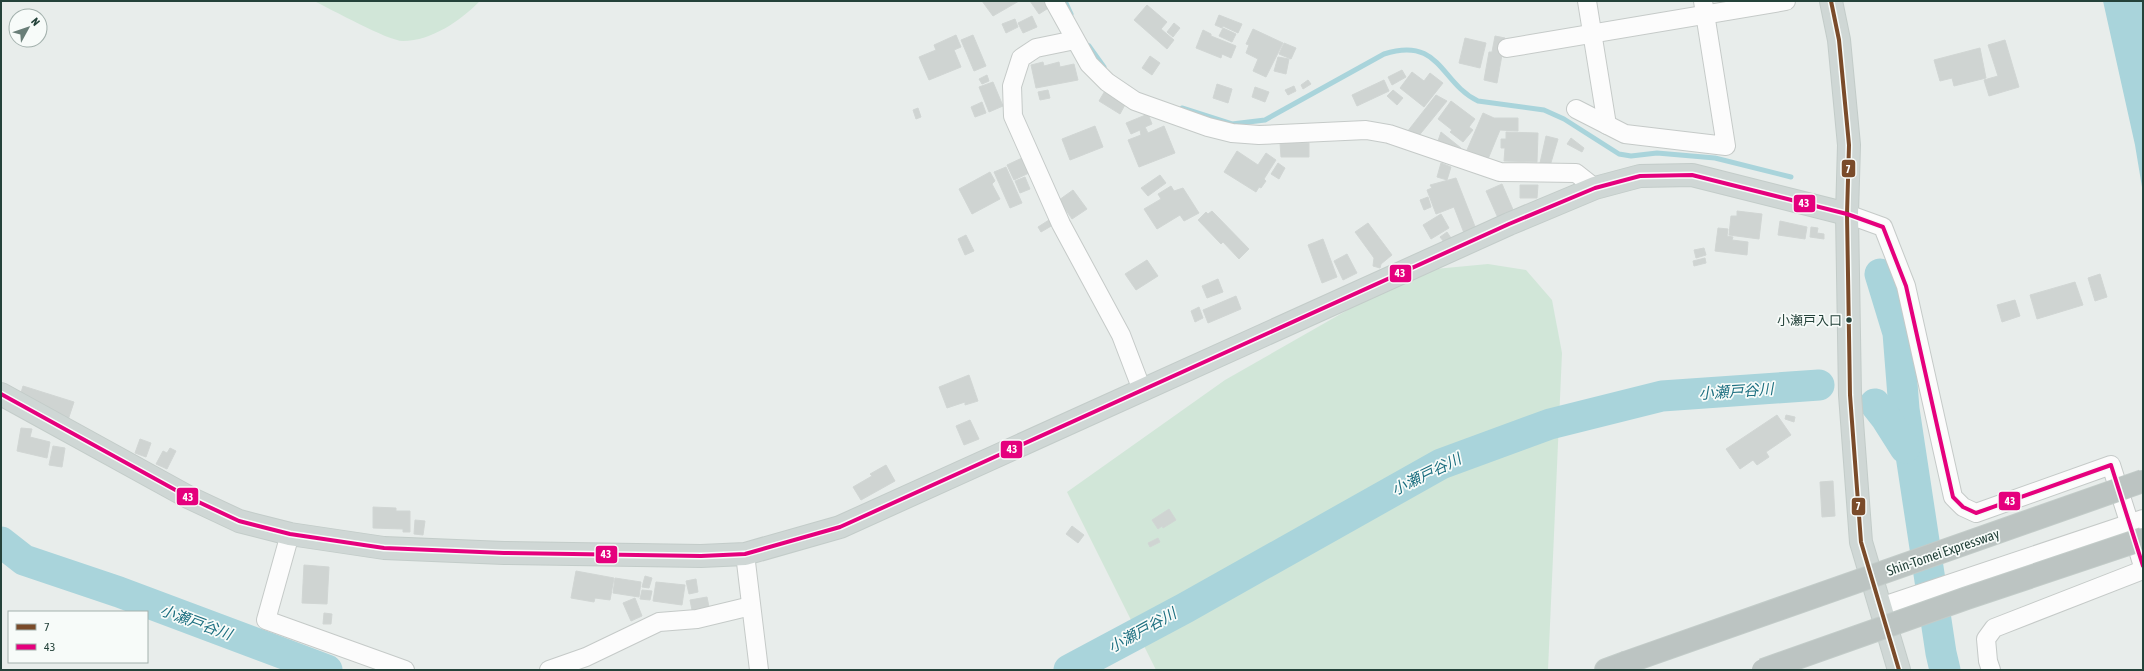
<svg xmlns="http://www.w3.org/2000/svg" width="2144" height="671" viewBox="0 0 2144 671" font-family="'Asap Condensed','Noto Sans JP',sans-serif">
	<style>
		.green { fill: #d1e6d8 }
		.water { fill: #a9d4db }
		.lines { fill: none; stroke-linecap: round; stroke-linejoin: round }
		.stream { stroke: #a9d4db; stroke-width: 5 }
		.river { stroke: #a9d4db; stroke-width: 31 }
		.building { fill: #cfd4d2; stroke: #d1d6d4 }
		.minor-casing { stroke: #c5cac8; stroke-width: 20 }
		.major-casing { stroke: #c3ccc9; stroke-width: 24 }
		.highway-casing { stroke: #c3ccc9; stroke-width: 24 }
		.minor { stroke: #fcfcfc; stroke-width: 18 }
		.major { stroke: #cfd7d5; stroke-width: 22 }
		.highway { stroke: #bcc4c2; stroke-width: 22 }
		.highway-bridge-casing { stroke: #c3ccc9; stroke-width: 24; stroke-linecap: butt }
		.highway-bridge { stroke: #bcc4c2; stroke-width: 22 }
		.bus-1-casing { stroke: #f7fbf9; stroke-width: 7 }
		.bus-2-casing { stroke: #f7fbf9; stroke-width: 7 }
		.bus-1 { stroke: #7a4b2a; stroke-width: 4 }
		.bus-2 { stroke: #e5007d; stroke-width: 4 }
		.bus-dot { fill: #24423a; stroke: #f7fbf9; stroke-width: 1.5 }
		.labels { text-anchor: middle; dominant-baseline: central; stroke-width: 3.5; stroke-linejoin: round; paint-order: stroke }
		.bus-label { font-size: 13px; fill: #24423a; stroke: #f7fbf9; text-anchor: end }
		.street-label { font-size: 14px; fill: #24423a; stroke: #f7fbf9 }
		.water-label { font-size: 15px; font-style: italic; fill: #1c6f80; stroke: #f7fbf9 }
		.line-badge { stroke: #f7fbf9; stroke-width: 1.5 }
		.badge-label { font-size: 11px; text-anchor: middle; font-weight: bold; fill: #fff }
	</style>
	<rect width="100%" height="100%" fill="#e8edeb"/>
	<!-- green -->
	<g class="green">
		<path d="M314 1H480C461 20 432 41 403 41 388 41 331 9 314 1Z"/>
		<polygon points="1488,264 1526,270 1552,300 1562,353 1548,670 1156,670 1067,492 1225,380 1395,283 1435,269"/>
	</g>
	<!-- water -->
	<polygon class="water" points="2103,1 2143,1 2143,193 2135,145"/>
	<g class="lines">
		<!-- stream -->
		<g class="stream">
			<polyline points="1065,1 1071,14"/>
			<polyline points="1089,46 1104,67"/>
			<path d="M1182 108 1232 124 1265 120 1384 54C1441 36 1440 83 1478 101L1544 110 1564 119 1619 154 1631 156 1657 153 1715 158 1791 177"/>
		</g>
		<!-- river -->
		<g class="river">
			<polyline points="1880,274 1898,333 1904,409 1941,653 1945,670"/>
			<polyline points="1875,404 1886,418 1905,448"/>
			<polyline points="1,542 24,560 119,592 327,670"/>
			<polyline points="1069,670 1185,608 1441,464 1550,424 1662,396 1819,385"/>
		</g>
	</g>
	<!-- building -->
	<g class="building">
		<polygon points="982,1 1019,1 993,16"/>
		<polygon points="1030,1 1046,1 1050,7 1039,14"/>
		<polygon points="1147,5 1167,22 1161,29 1174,40 1167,49 1134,20"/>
		<polygon points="1219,15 1242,24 1238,33 1223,26 1222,28 1215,25"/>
		<polygon points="1032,16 1037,27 1023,33 1018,23"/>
		<polygon points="1015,19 1018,27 1006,33 1002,24"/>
		<polygon points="1174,23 1180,28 1173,37 1167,32"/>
		<polygon points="1223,28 1236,34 1232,42 1219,36"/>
		<polygon points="1253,29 1283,43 1266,77 1253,71 1258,59 1246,53 1249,45 1246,44"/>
		<polygon points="1203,30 1211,34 1211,36 1236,46 1231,58 1222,54 1221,58 1196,48"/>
		<polygon points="956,35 961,47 954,50 961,67 929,80 919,57 936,50 934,45"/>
		<polygon points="973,35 986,66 974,71 961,40"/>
		<polygon points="1495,36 1505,38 1497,83 1484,80 1489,52 1492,52"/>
		<polygon points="1465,38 1486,43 1480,68 1459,63"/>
		<polygon points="2005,40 2019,87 1989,96 1984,80 1998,76 1988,45"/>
		<polygon points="1284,43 1296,48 1291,59 1279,54"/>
		<polygon points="1980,48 1986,78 1954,86 1952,78 1940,81 1934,60"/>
		<polygon points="1150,56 1160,63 1152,75 1142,68"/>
		<polygon points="1278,57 1289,59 1286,74 1274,71"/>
		<polygon points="1043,62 1044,66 1059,62 1060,67 1074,64 1078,80 1036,88 1031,65"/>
		<polygon points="1402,70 1406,77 1392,85 1388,77"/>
		<polygon points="1412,72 1424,81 1430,73 1443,83 1424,107 1400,88"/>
		<polygon points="987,75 989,81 982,84 979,79"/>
		<polygon points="1308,80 1311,84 1303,89 1301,85"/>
		<polygon points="1384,80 1389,91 1357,106 1352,95"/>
		<polygon points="993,82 1003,106 989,112 979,87"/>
		<polygon points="1217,84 1232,89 1228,103 1213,98"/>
		<polygon points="1294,86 1296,91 1288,95 1285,90"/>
		<polygon points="1255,87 1269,92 1265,102 1252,97"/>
		<polygon points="1106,89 1127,101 1120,114 1099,101"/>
		<polygon points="1048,90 1050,98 1040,100 1038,92"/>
		<polygon points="1393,90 1403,98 1397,105 1387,96"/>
		<polygon points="1436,95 1447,101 1417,138 1407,132"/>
		<polygon points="1451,101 1475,119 1469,127 1473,130 1463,142 1450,132 1452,130 1438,119"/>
		<polygon points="982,102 986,113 975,117 971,107"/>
		<polygon points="918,108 921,117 916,119 913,110"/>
		<polygon points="1483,113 1494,118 1518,118 1518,131 1500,130 1488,159 1467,150"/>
		<polygon points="1148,114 1152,124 1145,127 1148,133 1164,126 1175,153 1139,167 1128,140 1141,135 1140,130 1131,134 1126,123"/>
		<polygon points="1095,126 1103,147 1070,160 1062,139"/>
		<polygon points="1441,132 1461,148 1458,156 1436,147"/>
		<polygon points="1506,132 1538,133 1537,162 1504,161 1505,148 1501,148 1501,139 1506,139"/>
		<polygon points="1546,136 1558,139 1550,166 1540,163"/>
		<polygon points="1571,138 1584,148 1582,152 1567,144"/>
		<polygon points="1280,143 1309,143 1309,157 1281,157"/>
		<polygon points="1237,151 1258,165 1266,153 1276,160 1264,179 1266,181 1261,188 1259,187 1256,192 1224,172"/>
		<polygon points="1022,158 1029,173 1014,180 1007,165"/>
		<polygon points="1278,163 1285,168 1279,179 1271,174"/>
		<polygon points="1441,163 1451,167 1447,180 1437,177"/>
		<polygon points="1006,167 1022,203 1010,208 994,172"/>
		<polygon points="990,172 995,181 992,184 1000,199 972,214 959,189"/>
		<polygon points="1160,175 1166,183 1148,196 1141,188"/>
		<polygon points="1025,177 1030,189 1020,193 1015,181"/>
		<polygon points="1456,178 1476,229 1464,233 1454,207 1436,214 1427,190 1432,188 1430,185"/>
		<polygon points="1502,184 1514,212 1498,218 1486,191"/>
		<polygon points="1520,185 1538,185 1537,198 1520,198"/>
		<polygon points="1171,186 1174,191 1183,188 1199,213 1184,221 1180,215 1157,229 1144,209 1161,199 1158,194"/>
		<polygon points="1073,190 1087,209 1072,219 1059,200"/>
		<polygon points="1428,197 1431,207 1424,210 1420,200"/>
		<polygon points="1212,211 1249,249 1239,259 1223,242 1221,244 1198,220 1206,212 1208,214"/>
		<polygon points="1737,211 1762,214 1759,239 1729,235 1731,216 1737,216"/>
		<polygon points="1441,214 1449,228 1431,239 1423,225"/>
		<polygon points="1049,220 1053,225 1041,232 1038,227"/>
		<polygon points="1780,221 1807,227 1805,239 1778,235"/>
		<polygon points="1368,223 1392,255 1381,264 1380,268 1373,266 1374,258 1355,232"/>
		<polygon points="1811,227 1818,228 1817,233 1824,234 1824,239 1810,237"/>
		<polygon points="1718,228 1728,229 1727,236 1733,237 1732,240 1748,242 1747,255 1715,251"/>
		<polygon points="1447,232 1451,238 1444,242 1440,237"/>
		<polygon points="966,235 974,251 965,255 958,239"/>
		<polygon points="1323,239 1337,277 1322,283 1308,245"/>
		<polygon points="1704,248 1706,255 1696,258 1694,250"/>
		<polygon points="1347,254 1357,273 1343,280 1334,261"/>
		<polygon points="1705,258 1706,263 1694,266 1693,261"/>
		<polygon points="1147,260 1158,276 1136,290 1125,274"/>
		<polygon points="2100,274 2107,297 2095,301 2088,278"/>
		<polygon points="1218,279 1223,292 1207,298 1202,286"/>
		<polygon points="2075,282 2083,305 2037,319 2030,295"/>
		<polygon points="1236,296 1241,309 1208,323 1203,310"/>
		<polygon points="2015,300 2020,316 2002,322 1997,305"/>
		<polygon points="1199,307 1203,318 1195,322 1191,311"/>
		<polygon points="969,375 978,401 965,405 965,402 947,408 939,387"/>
		<polygon points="23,386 74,402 68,420 20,396"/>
		<polygon points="1777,415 1791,435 1766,452 1769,457 1757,465 1753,460 1740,469 1726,449"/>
		<polygon points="1786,415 1795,417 1794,422 1785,419"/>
		<polygon points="970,420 979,439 964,445 956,426"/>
		<polygon points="21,428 32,429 30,437 50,442 47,458 17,451"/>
		<polygon points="140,439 151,443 146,457 135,453"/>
		<polygon points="53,446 65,448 62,467 49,465"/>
		<polygon points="170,448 176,451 167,469 156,464 163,451 167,453"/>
		<polygon points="886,465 895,481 861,500 853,487 872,476 870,474"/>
		<polygon points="1833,481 1835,516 1822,517 1820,482"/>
		<polygon points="373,507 396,508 396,511 410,511 410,532 403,532 403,529 373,528"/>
		<polygon points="1169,509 1176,520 1163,528 1162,526 1158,529 1152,520"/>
		<polygon points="415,520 425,521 423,535 414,534"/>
		<polygon points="1072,526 1084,535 1078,543 1066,534"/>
		<polygon points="1158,538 1160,542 1150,547 1148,543"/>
		<polygon points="304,565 329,567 327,604 302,603"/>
		<polygon points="576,571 614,578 610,600 595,598 594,602 571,598"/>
		<polygon points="645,576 652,578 649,588 642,587"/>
		<polygon points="615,578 641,582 639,597 613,593"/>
		<polygon points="696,579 698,592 689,594 686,581"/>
		<polygon points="656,582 685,585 682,605 653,601"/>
		<polygon points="642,590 652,591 650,600 640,599"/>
		<polygon points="707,597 709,607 692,610 690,600"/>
		<polygon points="635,598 642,616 631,621 623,603"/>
		<polygon points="324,613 332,614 331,624 323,624"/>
	</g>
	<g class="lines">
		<defs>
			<g id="minor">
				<polyline points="1054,1 1089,64 1107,82 1135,101 1208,127 1232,133 1259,135 1366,130 1389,134 1500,172 1576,173 1595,188"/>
				<polyline points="1587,1 1607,125"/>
				<polyline points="1075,40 1036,48 1021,58 1012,86 1013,116 1061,224 1121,335 1142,390"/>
				<polyline points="1507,48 1786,1"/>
				<polyline points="1576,109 1625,134 1726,146 1703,1"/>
				<polyline points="1847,214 1883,227 1906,286 1953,497 1963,507 1976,513 2111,465 2143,566"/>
				<polyline points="290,534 266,620 405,670"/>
				<polyline points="745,554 759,670"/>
				<polyline points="1880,607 2143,519"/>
				<polyline points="549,670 586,657 659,622 697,619 751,606"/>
				<polyline points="1991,670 1988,661 1986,639 1994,628 2143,570"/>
			</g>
			<g id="major">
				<polyline points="1831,1 1839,40 1849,145 1847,214 1850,395 1861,542 1899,670"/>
				<polyline points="1,394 190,498 239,521 290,534 384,548 504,553 701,556 745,554 840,527 1509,224 1595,188 1640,176 1692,175 1847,214"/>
			</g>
			<polyline id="highway" points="1606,670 1625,663"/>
		</defs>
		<!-- minor casing -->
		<use href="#minor" class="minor-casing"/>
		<!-- major casing -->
		<use href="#major" class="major-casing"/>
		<!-- highway casing -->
		<use href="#highway" class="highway-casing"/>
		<!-- minor -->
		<use href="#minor" class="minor"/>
		<!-- major -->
		<use href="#major" class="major"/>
		<!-- highway -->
		<use href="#highway" class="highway"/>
		<defs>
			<g id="highway-bridge">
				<polyline points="1625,663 2143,481"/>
				<polyline points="1763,670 1967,598 2143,539"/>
			</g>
		</defs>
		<!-- highway-bridge casing -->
		<use href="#highway-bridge" class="highway-bridge-casing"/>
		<!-- highway-bridge -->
		<use href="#highway-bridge" class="highway-bridge"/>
		<defs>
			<polyline id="bus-1" points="1831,1 1839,40 1849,145 1847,214 1850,395 1861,542 1899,670"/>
			<polyline id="bus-2" points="1,394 190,498 239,521 290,534 384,548 504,553 701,556 745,554 840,527 1509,224 1595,188 1640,176 1692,175 1847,214 1883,227 1906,286 1953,497 1963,507 1976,513 2111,465 2143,566"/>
		</defs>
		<!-- bus-1 casing -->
		<use href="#bus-1" class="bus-1-casing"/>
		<!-- bus-2 casing -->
		<use href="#bus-2" class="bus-2-casing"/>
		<!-- bus-1 -->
		<use href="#bus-1" class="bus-1"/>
		<!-- bus-2 -->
		<use href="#bus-2" class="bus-2"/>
	</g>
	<!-- markers -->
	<circle class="bus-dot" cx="1849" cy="320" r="3.5"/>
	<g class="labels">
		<!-- bus labels -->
		<g class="bus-label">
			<text x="1842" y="320">小瀬戸入口</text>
		</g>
		<!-- street labels -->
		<g class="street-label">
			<text transform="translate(1943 552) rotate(-19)">Shin-Tomei Expressway</text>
		</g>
		<!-- water labels -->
		<g class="water-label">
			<text transform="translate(1736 391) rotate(-4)">小瀬戸谷川</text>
			<text transform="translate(1426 474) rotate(-26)">小瀬戸谷川</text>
			<text transform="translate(196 622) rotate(20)">小瀬戸谷川</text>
			<text transform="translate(1142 630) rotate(-29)">小瀬戸谷川</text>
		</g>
	</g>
	<g class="line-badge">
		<rect x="1841" y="159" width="15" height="19" rx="4" fill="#7a4b2a"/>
		<rect x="1793" y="194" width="23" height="19" rx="4" fill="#e5007d"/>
		<rect x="1389" y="264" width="23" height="19" rx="4" fill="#e5007d"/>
		<rect x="1000" y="440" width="23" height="19" rx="4" fill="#e5007d"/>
		<rect x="176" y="487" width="23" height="19" rx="4" fill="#e5007d"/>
		<rect x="1998" y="491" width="23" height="20" rx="4" fill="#e5007d"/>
		<rect x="1851" y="497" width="15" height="19" rx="4" fill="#7a4b2a"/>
		<rect x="595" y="545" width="23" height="19" rx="4" fill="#e5007d"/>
	</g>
	<g class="badge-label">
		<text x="1848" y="173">7</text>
		<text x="1804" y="207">43</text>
		<text x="1400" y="277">43</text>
		<text x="1012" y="453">43</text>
		<text x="188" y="501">43</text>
		<text x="2010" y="505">43</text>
		<text x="1858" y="510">7</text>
		<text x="606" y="558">43</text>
	</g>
	<!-- border -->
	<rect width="2144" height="671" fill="none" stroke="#24423a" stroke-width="4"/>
	<!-- legend -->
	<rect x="8" y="611" width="140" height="52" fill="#f7fbf9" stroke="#a3b1ad"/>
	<rect x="16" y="624" width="20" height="6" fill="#7a4b2a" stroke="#a3b1ad"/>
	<text x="44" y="631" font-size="12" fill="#24423a">7</text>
	<rect x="16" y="644" width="20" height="6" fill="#e5007d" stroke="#a3b1ad"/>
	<text x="44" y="651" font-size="12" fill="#24423a">43</text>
	<!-- north arrow -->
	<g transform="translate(28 28) rotate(50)"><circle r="19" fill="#f7fbf9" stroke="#a3b1ad"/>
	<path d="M0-3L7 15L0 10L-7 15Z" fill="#697e78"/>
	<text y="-6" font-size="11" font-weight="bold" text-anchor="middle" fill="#24423a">N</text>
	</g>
</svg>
